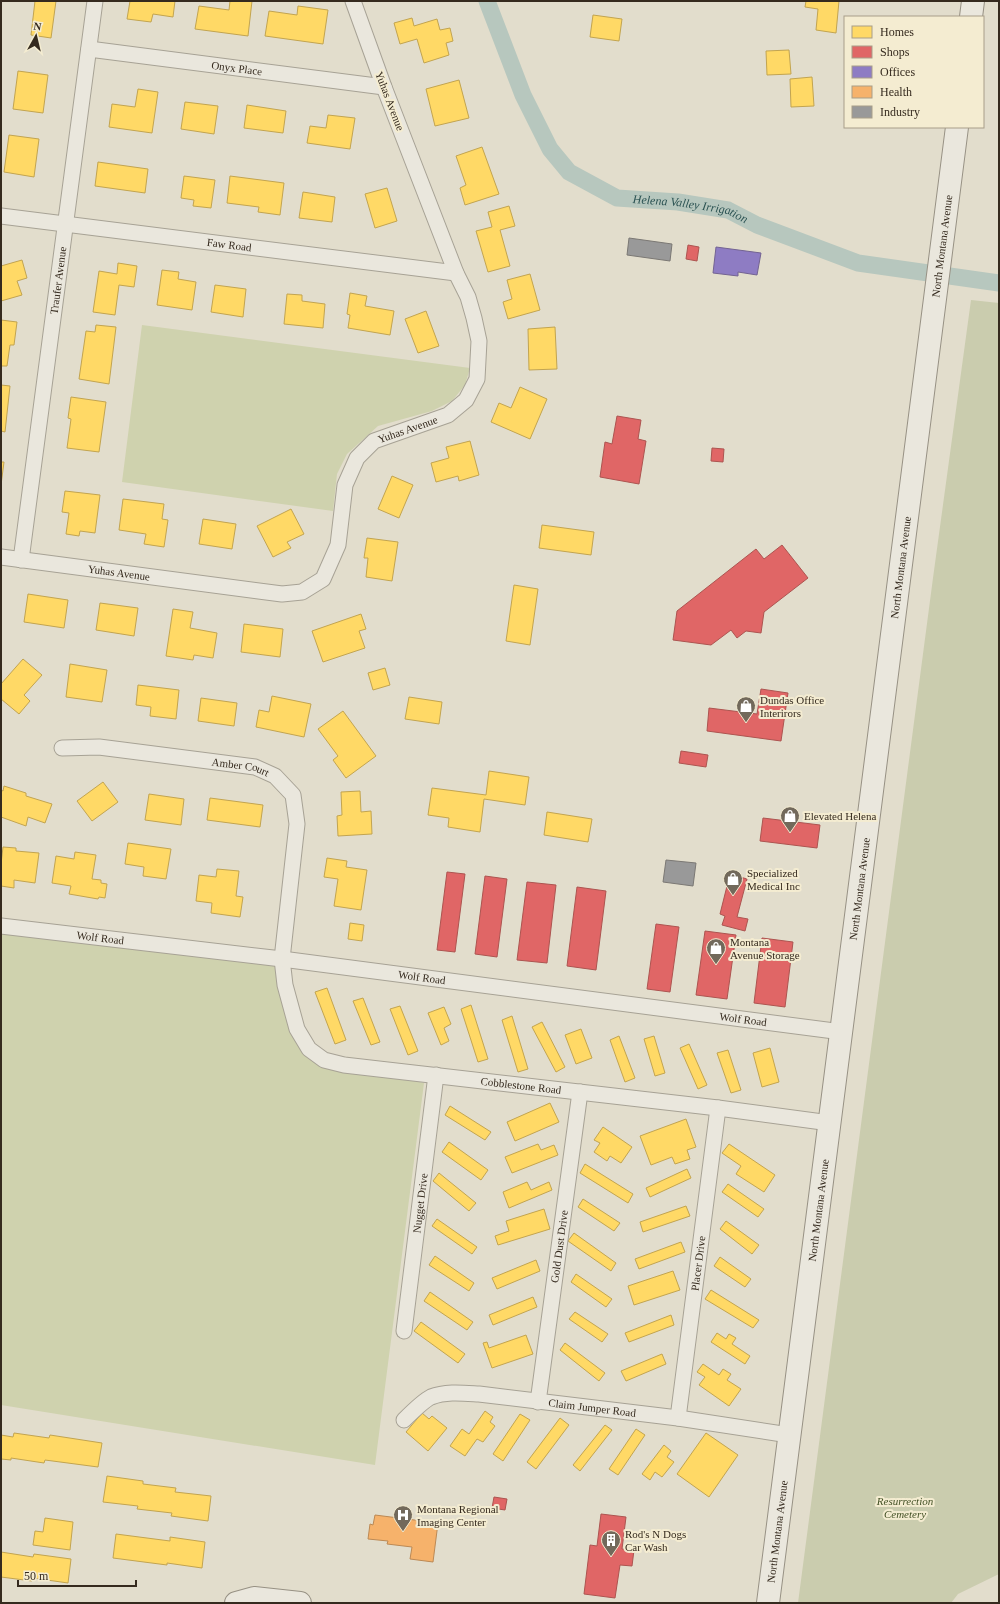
<svg xmlns="http://www.w3.org/2000/svg" width="1000" height="1604" viewBox="0 0 1000 1604" font-family="'Times New Roman',serif">
	<style>
		.green { fill: #cfd2ae }
		.cemetery { fill: #caccae }
		.homes { fill: #ffd966; stroke: #c2a450 }
		.shops { fill: #e06666; stroke: #ad5450 }
		.offices { fill: #8e7cc3; stroke: #736392 }
		.health { fill: #f6b26b; stroke: #bc8954 }
		.industry { fill: #999; stroke: #7b7874 }
		.lines { fill: none; stroke-linecap: round; stroke-linejoin: round }
		.canal { stroke: #b7c7be; stroke-width: 17 }
		.street-casing { stroke: #a7a295; stroke-width: 17 }
		.secondary-casing { stroke: #979184; stroke-width: 24 }
		.street { stroke: #eae7dd; stroke-width: 15 }
		.secondary { stroke: #eae7dd; stroke-width: 22 }
		.labels { text-anchor: middle; dominant-baseline: central; stroke-width: 4; stroke-linejoin: round; paint-order: stroke }
		.street-label { font-size: 11px; fill: #352a1e; stroke: #f4ecd1 }
		.poi-label { font-size: 11px; fill: #352a1e; stroke: #f4ecd1; text-anchor: start }
		.park-label { font-size: 11px; font-style: italic; fill: #435125; stroke: #f4ecd1 }
		.water-label { font-size: 12px; font-style: italic; fill: #2d5454; stroke: #f4ecd1 }
	</style>
	<rect width="100%" height="100%" fill="#e2ddcc"/>
	<!-- green -->
	<g class="green">
		<polygon points="142,325 470,368 465,385 452,401 432,411 378,426 347,454 337,474 333,511 122,482"/>
		<polygon points="1,919 282,959 297,1029 324,1060 424,1083 375,1465 1,1405"/>
	</g>
	<!-- cemetery -->
	<polygon class="cemetery" points="971,300 999,303 999,1574 958,1594 951,1603 798,1603 933,578"/>
	<!-- homes -->
	<g class="homes">
		<polygon points="35,1 56,1 51,38 31,35"/>
		<polygon points="130,1 175,1 173,17 153,14 151,22 127,19"/>
		<polygon points="230,1 252,1 248,36 195,29 199,6 229,10"/>
		<polygon points="806,1 839,1 836,33 816,30 818,9 805,7"/>
		<polygon points="298,6 328,10 323,44 265,36 269,11 297,15"/>
		<polygon points="593,15 622,19 619,41 590,37"/>
		<polygon points="412,18 414,26 437,19 440,30 450,28 453,41 446,43 449,55 424,63 417,39 400,44 394,23"/>
		<polygon points="789,50 791,74 767,75 766,51"/>
		<polygon points="18,71 48,75 43,113 13,109"/>
		<polygon points="812,77 814,106 791,107 790,79"/>
		<polygon points="459,80 469,118 435,126 426,89"/>
		<polygon points="138,89 158,92 152,133 109,127 112,104 135,107"/>
		<polygon points="185,102 218,106 214,134 181,129"/>
		<polygon points="247,105 286,111 283,133 244,128"/>
		<polygon points="328,115 355,118 350,149 307,143 310,126 326,128"/>
		<polygon points="9,135 39,139 34,177 4,172"/>
		<polygon points="482,147 499,194 465,205 460,188 466,185 456,156"/>
		<polygon points="98,162 148,169 145,193 95,186"/>
		<polygon points="184,176 215,180 211,208 193,206 194,200 181,198"/>
		<polygon points="230,176 284,183 280,215 258,212 259,207 227,203"/>
		<polygon points="387,188 397,221 375,228 365,194"/>
		<polygon points="303,192 335,197 332,222 299,218"/>
		<polygon points="509,206 515,226 500,230 510,266 488,272 476,231 492,227 488,212"/>
		<polygon points="22,260 27,278 17,281 22,295 1,301 1,266"/>
		<polygon points="118,263 137,266 134,287 119,285 115,315 93,312 99,271 117,274"/>
		<polygon points="162,270 179,272 178,279 196,282 192,310 157,305"/>
		<polygon points="530,274 540,310 508,319 503,302 512,299 507,280"/>
		<polygon points="215,285 246,289 243,317 211,312"/>
		<polygon points="350,293 367,296 365,306 394,311 390,335 348,328 350,315 347,314"/>
		<polygon points="287,294 302,295 302,301 325,304 323,328 284,324"/>
		<polygon points="426,311 439,346 418,353 405,319"/>
		<polygon points="1,320 17,322 14,345 10,345 7,366 1,366"/>
		<polygon points="96,325 116,327 109,384 79,379 86,331 95,332"/>
		<polygon points="555,327 557,369 529,370 528,329"/>
		<polygon points="1,385 10,386 5,432 1,431"/>
		<polygon points="520,387 547,399 530,439 491,422 499,403 511,408"/>
		<polygon points="71,397 106,402 99,452 67,448 71,419 68,418"/>
		<polygon points="470,441 479,475 459,481 458,476 436,482 431,463 449,458 446,447"/>
		<polygon points="1,462 4,462 1,485"/>
		<polygon points="392,476 413,485 399,518 378,509"/>
		<polygon points="65,491 100,495 95,533 80,531 79,536 66,534 69,513 62,512"/>
		<polygon points="123,499 164,504 162,519 168,520 164,547 144,544 146,534 119,530"/>
		<polygon points="291,509 304,534 287,542 291,548 273,557 257,526"/>
		<polygon points="203,519 236,524 232,549 199,544"/>
		<polygon points="542,525 594,532 591,555 539,548"/>
		<polygon points="367,538 398,542 392,581 366,577 368,558 364,558"/>
		<polygon points="514,585 538,589 530,645 506,641"/>
		<polygon points="28,594 68,600 64,628 24,622"/>
		<polygon points="100,603 138,608 134,636 96,630"/>
		<polygon points="173,609 193,612 190,628 217,633 213,658 194,655 193,660 166,656"/>
		<polygon points="361,614 366,629 359,631 365,648 323,662 312,631"/>
		<polygon points="244,624 283,629 280,657 241,652"/>
		<polygon points="23,659 42,675 24,695 30,701 19,714 1,699 1,684"/>
		<polygon points="70,664 107,670 102,702 66,697"/>
		<polygon points="385,668 390,685 373,690 368,673"/>
		<polygon points="138,685 179,690 176,719 150,716 151,707 136,705"/>
		<polygon points="272,696 311,704 304,737 256,727 259,710 269,712"/>
		<polygon points="409,697 442,702 439,724 405,719"/>
		<polygon points="201,698 237,703 234,726 198,721"/>
		<polygon points="343,711 376,756 346,778 333,760 338,756 318,729"/>
		<polygon points="489,771 529,777 525,805 484,799 480,832 448,827 449,818 428,815 432,788 486,795"/>
		<polygon points="103,782 118,802 92,821 77,801"/>
		<polygon points="4,786 26,793 26,796 52,804 45,823 28,817 26,826 1,817 1,790 3,791"/>
		<polygon points="360,791 361,812 371,811 372,834 338,836 337,816 342,815 341,792"/>
		<polygon points="149,794 184,799 181,825 145,820"/>
		<polygon points="210,798 263,805 260,827 207,820"/>
		<polygon points="547,812 592,819 588,842 544,835"/>
		<polygon points="128,843 171,849 166,879 143,876 144,867 125,864"/>
		<polygon points="3,847 16,848 16,851 39,853 35,883 14,880 14,888 1,886 1,864"/>
		<polygon points="75,852 96,855 92,879 101,880 101,883 107,884 105,898 99,897 98,899 69,894 71,886 52,883 56,856 74,859"/>
		<polygon points="327,858 347,861 346,867 367,870 361,910 334,906 338,879 324,877"/>
		<polygon points="217,869 239,871 236,896 243,897 240,917 211,913 212,903 196,901 199,875 216,877"/>
		<polygon points="350,923 364,925 362,941 348,939"/>
		<polygon points="327,988 346,1040 335,1044 315,992"/>
		<polygon points="363,998 380,1042 371,1045 353,1001"/>
		<polygon points="471,1005 488,1059 478,1062 461,1009"/>
		<polygon points="400,1006 418,1051 408,1055 390,1009"/>
		<polygon points="444,1007 451,1024 444,1028 449,1041 441,1045 428,1013"/>
		<polygon points="512,1016 528,1069 518,1072 502,1020"/>
		<polygon points="542,1022 565,1067 556,1072 532,1027"/>
		<polygon points="581,1029 592,1058 576,1064 565,1035"/>
		<polygon points="619,1036 635,1078 625,1082 610,1040"/>
		<polygon points="654,1036 665,1073 655,1076 644,1039"/>
		<polygon points="689,1044 707,1085 698,1089 680,1048"/>
		<polygon points="770,1048 779,1082 762,1087 753,1053"/>
		<polygon points="728,1050 741,1090 731,1093 717,1053"/>
		<polygon points="550,1103 559,1122 515,1141 507,1122"/>
		<polygon points="450,1106 491,1132 485,1140 445,1115"/>
		<polygon points="686,1119 696,1147 687,1150 690,1159 675,1164 672,1157 651,1165 640,1136"/>
		<polygon points="603,1127 632,1147 621,1163 610,1156 607,1161 594,1152 600,1143 594,1140"/>
		<polygon points="449,1142 488,1170 481,1180 442,1152"/>
		<polygon points="538,1144 541,1150 554,1145 558,1155 512,1173 505,1157"/>
		<polygon points="729,1144 775,1175 764,1192 736,1174 741,1166 722,1153"/>
		<polygon points="585,1164 633,1194 628,1203 580,1173"/>
		<polygon points="687,1169 691,1178 650,1197 646,1188"/>
		<polygon points="439,1173 476,1203 469,1211 433,1181"/>
		<polygon points="527,1182 531,1190 549,1182 552,1190 509,1208 503,1192"/>
		<polygon points="728,1184 764,1209 758,1217 722,1192"/>
		<polygon points="583,1199 620,1223 614,1231 578,1207"/>
		<polygon points="686,1206 690,1216 643,1232 640,1222"/>
		<polygon points="544,1209 550,1229 498,1245 495,1236 509,1231 506,1221"/>
		<polygon points="437,1219 477,1247 472,1254 432,1226"/>
		<polygon points="726,1221 759,1245 752,1254 720,1229"/>
		<polygon points="574,1233 616,1263 611,1271 568,1241"/>
		<polygon points="681,1242 685,1252 639,1269 635,1259"/>
		<polygon points="435,1256 474,1283 469,1291 429,1265"/>
		<polygon points="720,1257 751,1279 745,1287 714,1266"/>
		<polygon points="536,1260 540,1271 497,1289 492,1278"/>
		<polygon points="673,1271 680,1290 634,1305 628,1286"/>
		<polygon points="576,1274 612,1299 606,1307 571,1282"/>
		<polygon points="711,1290 759,1320 753,1328 705,1299"/>
		<polygon points="430,1292 473,1322 467,1330 424,1301"/>
		<polygon points="533,1297 537,1307 493,1325 489,1315"/>
		<polygon points="575,1312 608,1334 602,1342 569,1319"/>
		<polygon points="671,1315 674,1325 629,1342 625,1333"/>
		<polygon points="421,1322 465,1354 458,1363 414,1331"/>
		<polygon points="717,1333 726,1339 729,1334 736,1338 732,1344 750,1356 745,1364 711,1342"/>
		<polygon points="526,1335 533,1354 492,1368 483,1343 487,1342 489,1348"/>
		<polygon points="565,1343 605,1373 599,1381 560,1350"/>
		<polygon points="662,1354 666,1364 626,1381 621,1371"/>
		<polygon points="703,1364 719,1375 723,1369 731,1374 727,1380 741,1389 729,1406 699,1385 705,1377 697,1372"/>
		<polygon points="485,1411 493,1417 490,1422 495,1426 483,1442 477,1439 465,1456 450,1446 462,1429 469,1434"/>
		<polygon points="422,1413 429,1419 432,1416 447,1428 428,1451 406,1432"/>
		<polygon points="520,1414 530,1420 503,1461 493,1454"/>
		<polygon points="560,1418 569,1425 536,1469 527,1462"/>
		<polygon points="605,1425 612,1430 580,1471 573,1465"/>
		<polygon points="636,1429 645,1435 618,1475 609,1469"/>
		<polygon points="14,1433 49,1438 50,1435 102,1443 98,1467 45,1460 44,1463 11,1458 11,1460 1,1459 1,1435 13,1437"/>
		<polygon points="706,1433 738,1455 709,1497 677,1474"/>
		<polygon points="664,1445 671,1451 667,1457 674,1462 662,1477 655,1472 650,1480 642,1474"/>
		<polygon points="107,1476 143,1481 143,1484 176,1488 175,1492 211,1496 208,1521 171,1516 172,1513 137,1509 138,1506 103,1502"/>
		<polygon points="45,1518 73,1522 70,1550 33,1545 35,1531 43,1532"/>
		<polygon points="116,1534 170,1541 170,1537 205,1542 202,1568 167,1563 167,1565 113,1558"/>
		<polygon points="1,1552 33,1557 34,1554 71,1559 68,1583 33,1578 32,1581 1,1577"/>
	</g>
	<!-- shops -->
	<g class="shops">
		<polygon points="688,245 699,247 697,261 686,259"/>
		<polygon points="617,416 641,420 638,439 646,441 639,484 600,477 605,442 612,444"/>
		<polygon points="712,448 724,449 723,462 711,461"/>
		<polygon points="782,545 808,578 764,612 761,633 746,631 737,638 731,630 711,645 673,640 677,611 756,549 764,559"/>
		<polygon points="761,689 788,693 781,741 707,731 709,708 757,714"/>
		<polygon points="681,751 708,755 706,767 679,763"/>
		<polygon points="763,818 820,825 817,848 760,841"/>
		<polygon points="447,872 465,874 455,952 437,950"/>
		<polygon points="730,874 747,879 737,917 748,919 745,931 722,925 725,916 720,914"/>
		<polygon points="485,876 507,879 497,957 475,954"/>
		<polygon points="527,882 556,885 547,963 517,960"/>
		<polygon points="577,887 606,891 596,970 567,966"/>
		<polygon points="656,924 679,927 670,992 647,989"/>
		<polygon points="705,931 736,935 727,999 696,995"/>
		<polygon points="762,938 793,942 785,1007 754,1003"/>
		<polygon points="494,1497 507,1499 505,1510 492,1508"/>
		<polygon points="601,1514 626,1517 622,1549 634,1550 632,1566 620,1565 615,1598 584,1594 590,1545 597,1546"/>
	</g>
	<!-- offices -->
	<polygon class="offices" points="716,247 761,253 757,275 738,272 738,276 713,273"/>
	<!-- health -->
	<polygon class="health" points="375,1515 438,1523 433,1562 410,1559 412,1547 387,1544 388,1541 368,1539 370,1524 373,1525"/>
	<!-- industry -->
	<g class="industry">
		<polygon points="629,238 672,244 670,261 627,255"/>
		<polygon points="666,860 696,863 693,886 663,882"/>
	</g>
	<g class="lines">
		<!-- canal -->
		<path class="canal" id="s1" d="M487 1 523 95 550 149 569 172 617 198 678 202 728 210 757 225 858 263 999 283"/>
		<defs>
			<g id="street">
				<path id="s2" d="M89 49 384 87"/>
				<path id="s3" d="M1 216 456 273"/>
				<path id="s4" d="M1 557 282 594 302 592 323 579 338 545 345 485 357 458 374 441 448 415 466 400 477 379 479 341 474 318 468 297 456 273 384 87 353 1"/>
				<path id="s5" d="M21 560 95 1"/>
				<path id="s6" d="M62 748 99 747 255 767 275 776 293 795 297 824 282 959 285 985 297 1029 309 1049 324 1060 344 1065 718 1108 830 1123"/>
				<path id="s7" d="M1 926 282 959 842 1032"/>
				<path id="s8" d="M404 1331 436 1075"/>
				<path id="s9" d="M538 1402 580 1092"/>
				<path id="s10" d="M678 1418 718 1108"/>
				<path id="s11" d="M404 1420C411 1413 423 1401 431 1397 446 1391 463 1393 479 1394L678 1418 789 1435"/>
			</g>
			<g id="secondary">
				<polyline points="971,17 973,1"/>
				<polyline points="236,1603 254,1598 300,1603"/>
				<path id="s12" d="M768 1603 957 127"/>
			</g>
		</defs>
		<!-- street casing -->
		<use href="#street" class="street-casing"/>
		<!-- secondary casing -->
		<use href="#secondary" class="secondary-casing"/>
		<!-- street -->
		<use href="#street" class="street"/>
		<!-- secondary -->
		<use href="#secondary" class="secondary"/>
	</g>
	<!-- icons -->
	<defs>
		<symbol id="shop-pin" viewBox="-11 -11 22 30"><path d="M0 17L-7.5 6A9.5 9.5 0 1 1 7.5 6Z" fill="#72695b" stroke="#f4ecd1"/><path d="M-5-2.5h2.3a2.7 3.5 0 0 1 5.4 0H5L5.5 6h-11ZM-1.5-2.5h3a1.5 2.3 0 0 0-3 0Z" fill="#fff"/></symbol>
		<symbol id="hospital-pin" viewBox="-11 -11 22 30"><path d="M0 17L-7.5 6A9.5 9.5 0 1 1 7.5 6Z" fill="#72695b" stroke="#f4ecd1"/><path d="M-5-5h3v3.5h4V-5h3V5h-3V1.5h-4V5h-3Z" fill="#fff"/></symbol>
		<symbol id="building-pin" viewBox="-11 -11 22 30"><path d="M0 17L-7.5 6A9.5 9.5 0 1 1 7.5 6Z" fill="#72695b" stroke="#f4ecd1"/><path d="M-4-6H4V6H1V3H-1V6H-4ZM-2.5-4.3h1.7v1.8h-1.7ZM.8-4.3h1.7v1.8H.8ZM-2.5-1h1.7V.8h-1.7ZM.8-1h1.7V.8H.8Z" fill="#fff"/></symbol>
	</defs>
	<g fill-rule="evenodd">
		<use href="#shop-pin" x="735" y="695" width="22" height="30"/>
		<use href="#shop-pin" x="779" y="805" width="22" height="30"/>
		<use href="#shop-pin" x="722" y="868" width="22" height="30"/>
		<use href="#shop-pin" x="705" y="937" width="22" height="30"/>
		<use href="#hospital-pin" x="392" y="1504" width="22" height="30"/>
		<use href="#building-pin" x="600" y="1529" width="22" height="30"/>
	</g>
	<g class="labels">
		<!-- street labels -->
		<g class="street-label">
			<text stroke="none"><textPath href="#s2" startOffset="149">Onyx Place</textPath></text>
			<text transform="translate(390 101) rotate(69)">Yuhas Avenue</text>
			<text stroke="none"><textPath href="#s3" startOffset="230">Faw Road</textPath></text>
			<text stroke="none"><textPath href="#s12" startOffset="1368">North Montana Avenue</textPath></text>
			<text stroke="none"><textPath href="#s5" startOffset="282">Traufer Avenue</textPath></text>
			<text stroke="none"><textPath href="#s4" startOffset="515">Yuhas Avenue</textPath></text>
			<text stroke="none"><textPath href="#s12" startOffset="1044">North Montana Avenue</textPath></text>
			<text stroke="none"><textPath href="#s4" startOffset="119">Yuhas Avenue</textPath></text>
			<text stroke="none"><textPath href="#s6" startOffset="180">Amber Court</textPath></text>
			<text stroke="none"><textPath href="#s12" startOffset="720">North Montana Avenue</textPath></text>
			<text stroke="none"><textPath href="#s7" startOffset="100">Wolf Road</textPath></text>
			<text stroke="none"><textPath href="#s7" startOffset="424">Wolf Road</textPath></text>
			<text stroke="none"><textPath href="#s7" startOffset="748">Wolf Road</textPath></text>
			<text stroke="none"><textPath href="#s6" startOffset="720">Cobblestone Road</textPath></text>
			<text stroke="none"><textPath href="#s8" startOffset="129">Nugget Drive</textPath></text>
			<text stroke="none"><textPath href="#s12" startOffset="396">North Montana Avenue</textPath></text>
			<text stroke="none"><textPath href="#s9" startOffset="157">Gold Dust Drive</textPath></text>
			<text stroke="none"><textPath href="#s10" startOffset="156">Placer Drive</textPath></text>
			<text stroke="none"><textPath href="#s11" startOffset="198">Claim Jumper Road</textPath></text>
			<text stroke="none"><textPath href="#s12" startOffset="72">North Montana Avenue</textPath></text>
		</g>
		<!-- poi labels -->
		<g class="poi-label">
			<text x="760" y="700">Dundas Office<tspan x="760" dy="13">Interirors</tspan></text>
			<text x="804" y="816">Elevated Helena</text>
			<text x="747" y="873">Specialized<tspan x="747" dy="13">Medical Inc</tspan></text>
			<text x="730" y="942">Montana<tspan x="730" dy="13">Avenue Storage</tspan></text>
			<text x="417" y="1509">Montana Regional<tspan x="417" dy="13">Imaging Center</tspan></text>
			<text x="625" y="1534">Rod's N Dogs<tspan x="625" dy="13">Car Wash</tspan></text>
		</g>
		<!-- park labels -->
		<g class="park-label">
			<text x="905" y="1501">Resurrection<tspan x="905" dy="13">Cemetery</tspan></text>
		</g>
		<!-- water labels -->
		<g class="water-label">
			<text stroke="none"><textPath href="#s1" startOffset="320">Helena Valley Irrigation</textPath></text>
		</g>
	</g>
	<!-- border -->
	<rect width="1000" height="1604" fill="none" stroke="#352a1e" stroke-width="4"/>
	<!-- legend -->
	<rect x="844" y="16" width="140" height="112" fill="#f4ecd1" stroke="#a89e89"/>
	<rect x="852" y="26" width="20" height="12" fill="#ffd966" stroke="#a89e89"/>
	<text x="880" y="36" font-size="12" fill="#352a1e">Homes</text>
	<rect x="852" y="46" width="20" height="12" fill="#e06666" stroke="#a89e89"/>
	<text x="880" y="56" font-size="12" fill="#352a1e">Shops</text>
	<rect x="852" y="66" width="20" height="12" fill="#8e7cc3" stroke="#a89e89"/>
	<text x="880" y="76" font-size="12" fill="#352a1e">Offices</text>
	<rect x="852" y="86" width="20" height="12" fill="#f6b26b" stroke="#a89e89"/>
	<text x="880" y="96" font-size="12" fill="#352a1e">Health</text>
	<rect x="852" y="106" width="20" height="12" fill="#999999" stroke="#a89e89"/>
	<text x="880" y="116" font-size="12" fill="#352a1e">Industry</text>
	<!-- north arrow -->
	<g transform="translate(36 36) rotate(8)" stroke="#f4ecd1" stroke-width="3" paint-order="stroke">
	<path d="M0-3L7 15L0 10L-7 15Z" fill="#352a1e"/>
	<text y="-6" font-size="11" font-weight="bold" text-anchor="middle" fill="#352a1e">N</text>
	</g>
	<!-- scale -->
	<path d="M18 1580v6h118v-6" fill="none" stroke="#352a1e" stroke-width="2"/>
	<text x="24" y="1580" font-size="12" fill="#352a1e" stroke="#f4ecd1" stroke-width="3" paint-order="stroke">50 m</text>
</svg>
